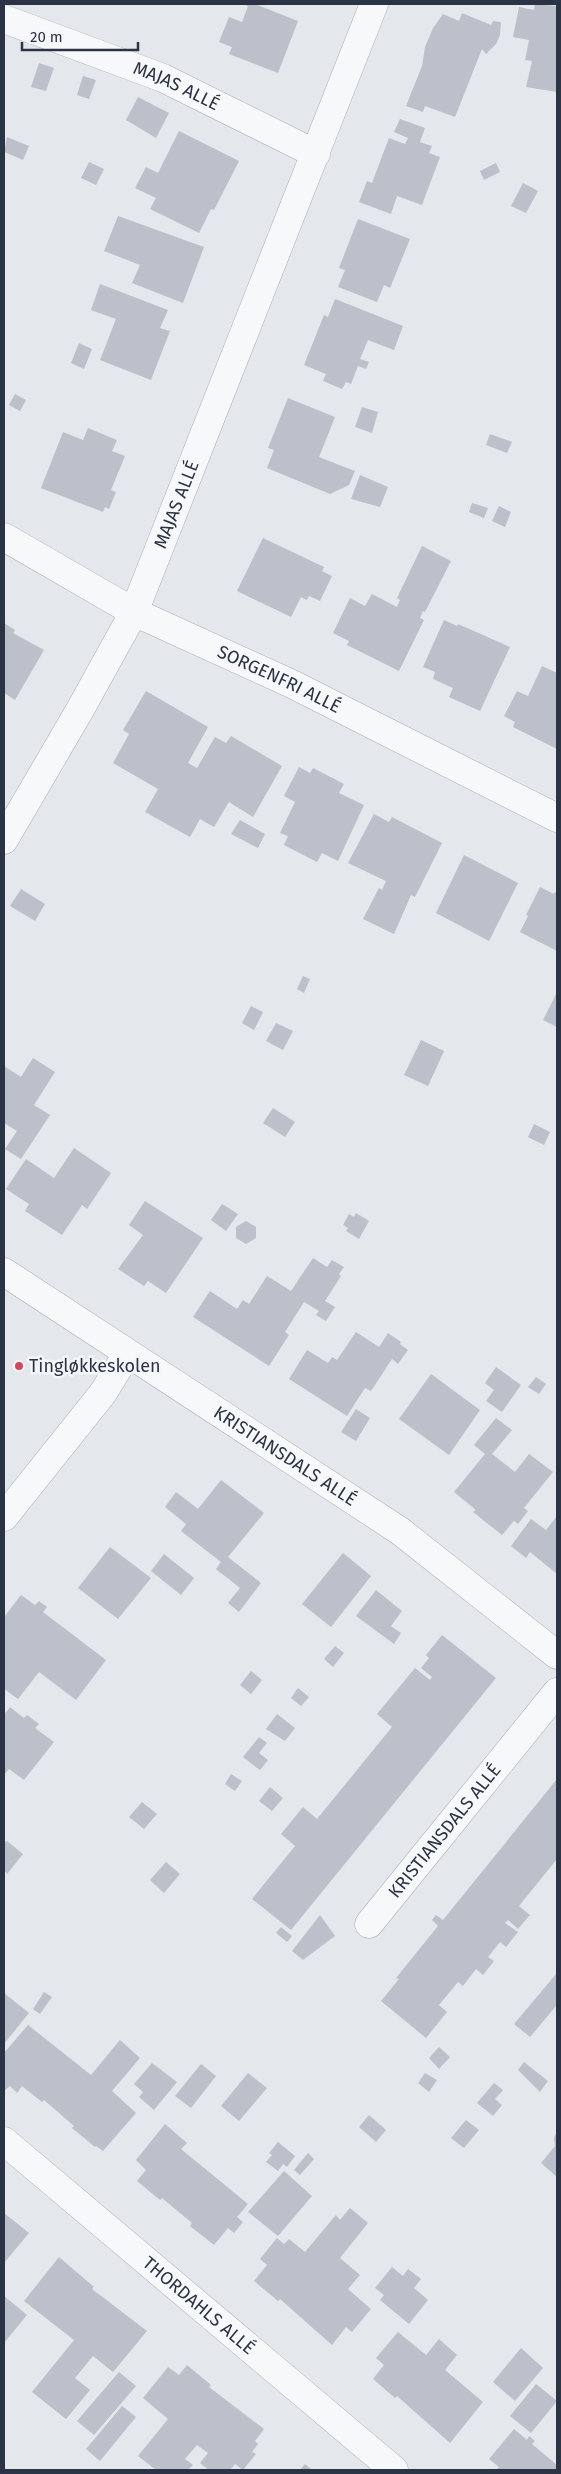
<svg xmlns="http://www.w3.org/2000/svg" width="561" height="2474" viewBox="0 0 561 2474" font-family="'Fira Sans',sans-serif">
	<style>
		.building { fill: #bbc0ca }
		.lines { fill: none; stroke-linecap: round; stroke-linejoin: round }
		.minor-casing { stroke: #a9aeb7; stroke-width: 29 }
		.minor { stroke: #f7f8fa; stroke-width: 28 }
		.poi-dot { fill: #d1495b; stroke: #f4f6f9; stroke-width: 2 }
		.labels { text-anchor: middle; dominant-baseline: central; stroke-width: 5; stroke-linejoin: round; paint-order: stroke }
		.street-label { font-size: 18px; fill: #2b3445; stroke: #f4f6f9 }
		.poi-label { font-size: 18px; fill: #2b3445; stroke: #f4f6f9; text-anchor: start }
	</style>
	<rect width="100%" height="100%" fill="#e4e7ec"/>
	<!-- building -->
	<g class="building">
		<polygon points="242,4 255,4 298,21 278,73 229,54 232,47 219,42 229,17 242,22 248,6"/>
		<polygon points="535,4 557,6 557,92 526,87 532,61 525,60 529,40 513,37 519,7 534,10"/>
		<polygon points="462,13 491,25 493,21 501,22 500,35 496,44 486,54 482,49 455,117 425,106 423,112 406,106 422,66 425,47 433,28 443,14 459,21"/>
		<polygon points="39,63 54,68 46,91 31,87"/>
		<polygon points="83,76 96,80 89,99 77,95"/>
		<polygon points="138,97 169,113 156,138 126,120"/>
		<polygon points="400,119 425,128 420,142 432,146 429,153 440,157 422,205 397,196 391,214 359,202 367,181 372,183 389,138 405,144 408,138 394,132"/>
		<polygon points="179,131 239,161 214,210 211,209 199,233 150,209 156,198 135,188 146,167 158,173"/>
		<polygon points="7,137 29,146 23,160 4,152"/>
		<polygon points="89,162 104,169 96,185 81,178"/>
		<polygon points="496,163 500,172 484,180 480,171"/>
		<polygon points="523,183 538,191 526,213 511,206"/>
		<polygon points="118,216 204,247 183,303 132,283 140,265 104,251"/>
		<polygon points="358,219 410,239 390,288 384,285 377,302 338,287 345,270 339,268"/>
		<polygon points="100,284 168,310 160,328 170,331 151,380 100,360 116,319 91,310"/>
		<polygon points="335,299 403,326 394,350 368,340 360,359 369,362 366,369 358,366 351,384 346,382 342,389 323,381 326,374 304,365 324,315 328,317"/>
		<polygon points="79,343 92,349 84,369 71,363"/>
		<polygon points="15,394 26,400 20,411 9,405"/>
		<polygon points="288,398 335,417 319,457 355,471 349,485 330,494 267,468 274,450 268,448"/>
		<polygon points="362,407 378,412 372,433 355,427"/>
		<polygon points="88,428 117,440 112,451 125,456 111,490 116,492 109,509 105,507 103,512 41,488 63,432 83,440"/>
		<polygon points="490,434 512,442 507,453 486,445"/>
		<polygon points="360,475 388,487 380,507 351,499"/>
		<polygon points="472,503 488,508 484,518 469,512"/>
		<polygon points="499,506 511,512 505,527 492,521"/>
		<polygon points="263,538 324,567 322,571 332,576 320,601 309,596 307,600 301,597 291,617 237,591"/>
		<polygon points="422,546 451,561 425,612 423,611 420,618 424,620 399,671 347,645 349,641 333,633 350,598 365,606 372,594 397,607 400,600 397,598"/>
		<polygon points="444,620 457,626 458,624 510,647 480,711 449,697 453,688 433,679 435,672 423,667"/>
		<polygon points="4,623 15,630 13,633 44,650 15,700 4,693"/>
		<polygon points="542,666 557,673 557,749 513,727 515,722 504,716 517,691 528,696"/>
		<polygon points="146,691 208,727 188,763 197,768 215,737 226,743 231,736 282,766 253,817 229,802 214,827 200,819 190,837 145,812 158,789 113,763 129,734 123,730"/>
		<polygon points="299,767 310,773 313,768 344,784 339,793 364,805 338,861 322,853 317,862 284,845 288,836 280,833 295,802 284,796"/>
		<polygon points="374,814 389,822 392,817 442,843 415,897 411,895 394,934 363,919 379,888 382,890 386,881 348,863"/>
		<polygon points="240,820 265,834 258,848 231,834"/>
		<polygon points="464,855 518,883 489,941 436,913"/>
		<polygon points="540,887 554,894 555,892 557,893 557,951 520,932 528,916 526,915"/>
		<polygon points="21,889 45,904 35,921 10,906"/>
		<polygon points="303,976 310,979 304,993 297,989"/>
		<polygon points="557,992 557,1027 543,1020"/>
		<polygon points="251,1006 263,1012 254,1030 242,1023"/>
		<polygon points="276,1023 293,1031 283,1050 266,1041"/>
		<polygon points="421,1040 444,1051 428,1086 404,1075"/>
		<polygon points="33,1058 55,1072 34,1105 50,1115 21,1159 5,1149 17,1131 4,1123 4,1066 21,1077"/>
		<polygon points="273,1108 295,1122 285,1137 263,1123"/>
		<polygon points="534,1124 550,1132 544,1145 528,1137"/>
		<polygon points="74,1148 111,1173 87,1209 82,1205 62,1235 25,1211 29,1204 6,1189 26,1159 54,1178"/>
		<polygon points="145,1201 203,1238 166,1293 148,1281 144,1286 118,1269 143,1235 129,1225"/>
		<polygon points="222,1204 238,1214 226,1231 211,1220"/>
		<polygon points="356,1213 369,1221 359,1239 346,1231 348,1228 343,1225 349,1214 354,1217"/>
		<polygon points="246,1221 256,1227 256,1238 246,1244 236,1238 236,1227"/>
		<polygon points="313,1258 327,1267 332,1260 344,1267 339,1274 341,1276 325,1301 335,1307 326,1321 316,1315 319,1311 304,1302 285,1332 289,1335 269,1366 193,1317 210,1291 237,1309 243,1300 249,1304 267,1276 291,1291"/>
		<polygon points="356,1332 379,1347 388,1333 401,1342 400,1344 408,1350 398,1364 392,1359 371,1391 365,1388 347,1416 289,1379 307,1350 328,1363 332,1357 337,1360"/>
		<polygon points="496,1367 521,1385 502,1412 486,1401 494,1390 485,1383"/>
		<polygon points="431,1374 480,1410 449,1455 399,1419"/>
		<polygon points="536,1377 546,1384 539,1394 528,1387"/>
		<polygon points="356,1409 370,1418 356,1441 341,1432"/>
		<polygon points="496,1418 512,1430 492,1454 515,1472 529,1454 553,1472 524,1508 528,1511 518,1524 514,1521 502,1535 473,1512 476,1510 454,1492 485,1454 474,1445"/>
		<polygon points="221,1480 264,1513 228,1557 261,1583 239,1612 228,1603 240,1588 216,1569 221,1562 181,1531 186,1524 165,1507 176,1492 198,1509"/>
		<polygon points="557,1516 557,1574 530,1552 526,1558 511,1546 531,1519 546,1530"/>
		<polygon points="110,1547 151,1578 118,1619 78,1588"/>
		<polygon points="343,1553 371,1576 331,1627 302,1604"/>
		<polygon points="164,1554 194,1578 181,1595 151,1571"/>
		<polygon points="376,1590 402,1611 391,1626 401,1633 394,1644 356,1616"/>
		<polygon points="21,1595 35,1605 39,1601 47,1607 43,1612 106,1660 76,1700 39,1672 18,1699 4,1689 4,1617"/>
		<polygon points="442,1635 496,1678 291,1930 252,1899 295,1846 281,1834 303,1807 317,1819 392,1727 377,1714 415,1668 430,1680 432,1677 421,1668 429,1658 426,1655"/>
		<polygon points="335,1646 344,1653 333,1667 324,1659"/>
		<polygon points="251,1671 262,1680 251,1694 240,1685"/>
		<polygon points="298,1688 309,1697 301,1706 291,1698"/>
		<polygon points="10,1707 24,1718 27,1715 39,1724 35,1728 54,1742 24,1780 9,1769 4,1775 4,1715"/>
		<polygon points="277,1714 295,1728 285,1741 266,1729"/>
		<polygon points="259,1737 267,1743 259,1753 268,1760 260,1770 243,1757"/>
		<polygon points="231,1774 242,1781 235,1791 225,1784"/>
		<polygon points="557,1779 557,1859 519,1906 530,1915 518,1929 508,1920 505,1923 518,1932 506,1947 500,1942 488,1957 494,1961 483,1975 476,1969 463,1986 458,1982 439,2005 447,2012 426,2038 381,2001 399,1979 396,1978 438,1926 432,1920 436,1915 443,1920"/>
		<polygon points="270,1787 283,1798 272,1811 259,1801"/>
		<polygon points="142,1802 157,1814 144,1829 129,1817"/>
		<polygon points="7,1841 23,1854 7,1874 4,1870 4,1842"/>
		<polygon points="166,1862 180,1874 164,1893 150,1880"/>
		<polygon points="320,1915 335,1936 303,1960 292,1951"/>
		<polygon points="281,1927 292,1936 287,1942 276,1933"/>
		<polygon points="557,1973 557,2005 530,2037 514,2024"/>
		<polygon points="44,1992 52,1997 40,2014 33,2009"/>
		<polygon points="4,1993 29,2013 4,2044"/>
		<polygon points="28,2025 91,2075 120,2040 140,2058 112,2091 136,2113 103,2151 96,2146 95,2147 72,2128 74,2126 44,2100 42,2102 22,2086 17,2093 10,2086 4,2091 4,2053"/>
		<polygon points="439,2047 450,2057 439,2069 429,2058"/>
		<polygon points="524,2062 548,2081 540,2092 518,2070"/>
		<polygon points="152,2063 177,2082 154,2110 139,2097 143,2092 134,2084"/>
		<polygon points="201,2064 216,2076 191,2108 175,2096"/>
		<polygon points="248,2073 267,2088 239,2121 221,2106"/>
		<polygon points="425,2073 437,2080 429,2092 418,2083"/>
		<polygon points="494,2083 503,2090 495,2099 502,2105 493,2116 477,2103"/>
		<polygon points="369,2115 386,2130 376,2142 359,2127"/>
		<polygon points="466,2120 479,2130 464,2148 451,2138"/>
		<polygon points="165,2124 187,2143 181,2149 248,2204 237,2217 243,2222 234,2233 228,2228 214,2245 190,2226 192,2223 162,2198 160,2200 137,2181 146,2170 136,2160"/>
		<polygon points="557,2131 557,2177 541,2163 555,2146 554,2138"/>
		<polygon points="278,2142 295,2156 287,2167 283,2164 278,2171 266,2162 272,2155 269,2153"/>
		<polygon points="308,2153 314,2159 300,2175 294,2170"/>
		<polygon points="284,2171 312,2196 278,2236 248,2212"/>
		<polygon points="350,2208 368,2223 340,2258 360,2275 348,2289 371,2309 352,2332 346,2327 332,2345 280,2299 278,2301 254,2281 267,2265 260,2259 277,2238 284,2244 289,2239 305,2252 336,2215 340,2220"/>
		<polygon points="4,2213 29,2233 4,2263"/>
		<polygon points="59,2257 94,2287 92,2289 147,2331 113,2372 93,2356 75,2378 90,2390 66,2419 32,2392 74,2340 24,2301"/>
		<polygon points="392,2267 403,2276 408,2269 421,2279 414,2288 428,2300 409,2324 380,2300 384,2295 375,2288"/>
		<polygon points="4,2296 27,2315 4,2343"/>
		<polygon points="398,2332 426,2355 439,2339 457,2355 445,2370 483,2402 450,2443 397,2396 395,2398 373,2379 384,2365 376,2358"/>
		<polygon points="521,2348 543,2368 515,2401 493,2382"/>
		<polygon points="187,2365 211,2385 209,2387 264,2429 255,2441 258,2444 252,2452 256,2454 243,2470 235,2464 230,2470 209,2470 200,2463 208,2453 197,2445 185,2459 193,2465 188,2470 156,2470 138,2456 168,2419 143,2398 168,2367 179,2375"/>
		<polygon points="119,2372 136,2386 94,2435 77,2421"/>
		<polygon points="536,2384 557,2401 531,2433 510,2416"/>
		<polygon points="122,2406 136,2417 100,2461 86,2449"/>
		<polygon points="514,2429 527,2440 529,2436 535,2441 532,2444 557,2465 557,2470 496,2470 499,2467 489,2459"/>
		<polygon points="305,2464 312,2470 300,2470"/>
	</g>
	<g class="lines">
		<defs>
			<g id="minor">
				<path id="s1" d="M4 19 163 78 316 154"/>
				<path id="s2" d="M4 537 134 612 292 684 557 818"/>
				<path id="s3" d="M4 840 81 708 134 612 374 4"/>
				<path id="s4" d="M4 1272 400 1531 557 1655"/>
				<polyline points="4,1517 103,1393 127,1354"/>
				<path id="s5" d="M369 1924 557 1692"/>
				<path id="s6" d="M4 2141 394 2470"/>
			</g>
		</defs>
		<!-- minor casing -->
		<use href="#minor" class="minor-casing"/>
		<!-- minor -->
		<use href="#minor" class="minor"/>
	</g>
	<!-- markers -->
	<circle class="poi-dot" cx="19" cy="1366" r="5"/>
	<g class="labels">
		<!-- street labels -->
		<g class="street-label">
			<text stroke="none"><textPath href="#s1" startOffset="185">MAJAS ALLÉ</textPath></text>
			<text stroke="none"><textPath href="#s3" startOffset="378">MAJAS ALLÉ</textPath></text>
			<text stroke="none"><textPath href="#s2" startOffset="310">SORGENFRI ALLÉ</textPath></text>
			<text stroke="none"><textPath href="#s4" startOffset="336">KRISTIANSDALS ALLÉ</textPath></text>
			<text stroke="none"><textPath href="#s5" startOffset="120">KRISTIANSDALS ALLÉ</textPath></text>
			<text stroke="none"><textPath href="#s6" startOffset="255">THORDAHLS ALLÉ</textPath></text>
		</g>
		<!-- poi labels -->
		<g class="poi-label">
			<text x="29" y="1366">Tingløkkeskolen</text>
		</g>
	</g>
	<!-- border -->
	<rect width="561" height="2474" fill="none" stroke="#2b3445" stroke-width="10"/>
	<!-- scale -->
	<path d="M22 42v8h116v-8" fill="none" stroke="#2b3445" stroke-width="2.5"/>
	<text x="30" y="42" font-size="15" fill="#2b3445" stroke="#f4f6f9" stroke-width="4" paint-order="stroke">20 m</text>
</svg>
